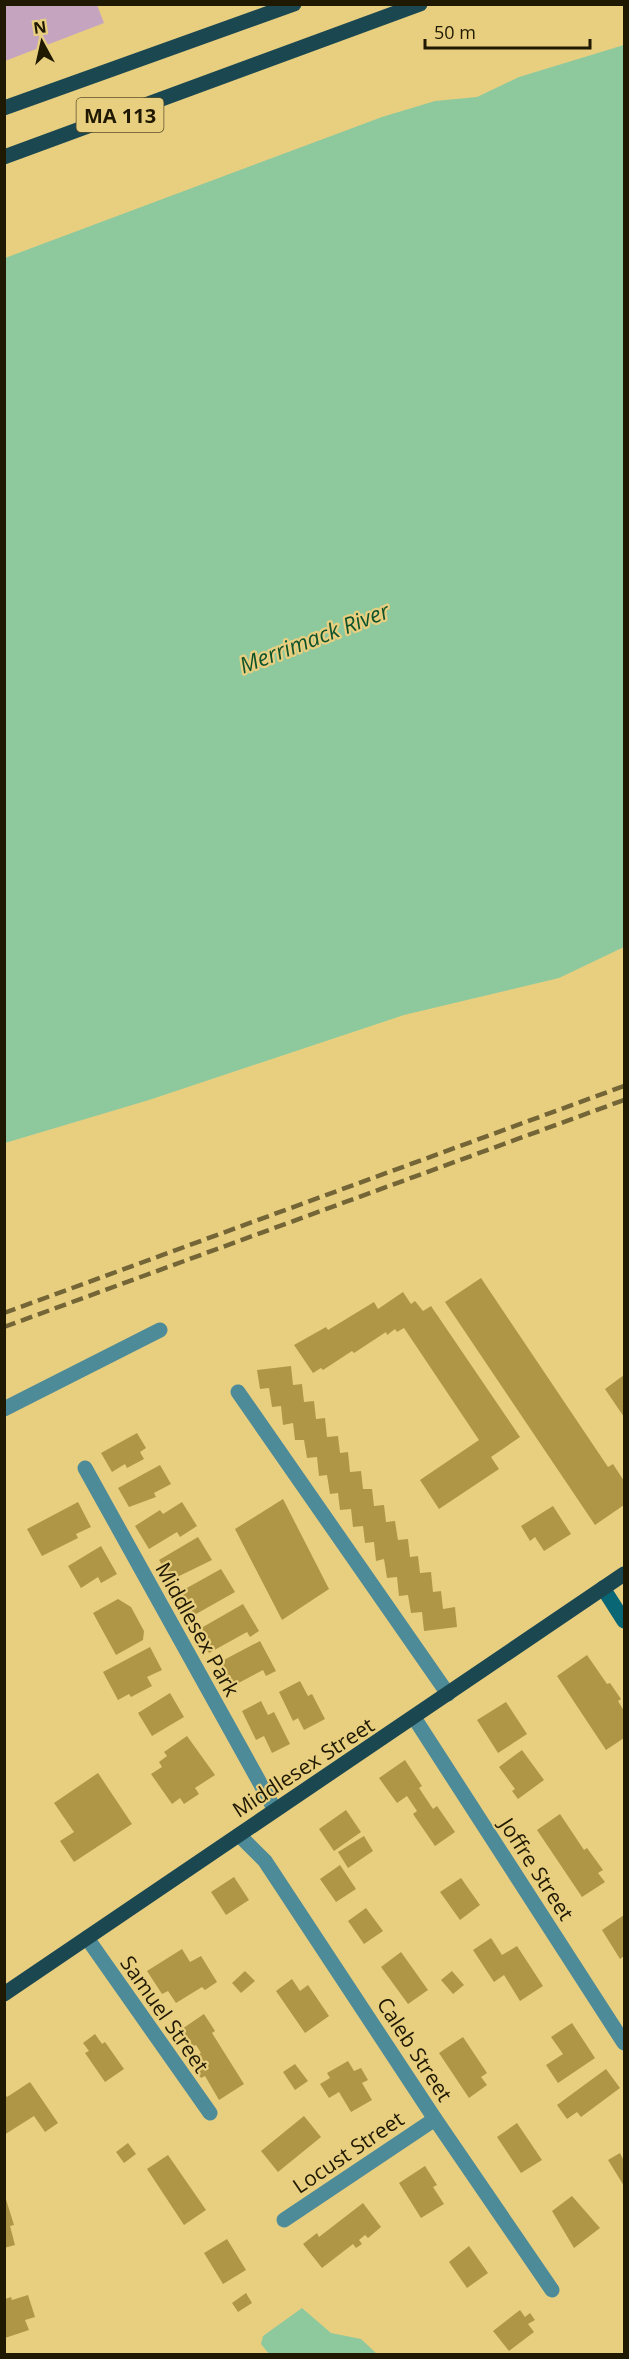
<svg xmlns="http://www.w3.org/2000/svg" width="629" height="2359" viewBox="0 0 629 2359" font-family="'Open Sans',sans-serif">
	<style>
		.green { fill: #c5a4bf }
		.water { fill: #8ec99e }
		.building { fill: #af9647 }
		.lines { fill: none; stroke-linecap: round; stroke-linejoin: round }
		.street { stroke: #4e8b98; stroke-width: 15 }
		.secondary { stroke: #096675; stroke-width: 15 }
		.primary { stroke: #1b4750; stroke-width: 15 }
		.rail { stroke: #746537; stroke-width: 4.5; stroke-dasharray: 12 6; stroke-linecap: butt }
		.labels { text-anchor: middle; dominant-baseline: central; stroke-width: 4.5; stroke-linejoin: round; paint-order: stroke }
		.shield { fill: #e8cf80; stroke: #5c5028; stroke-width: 1.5 }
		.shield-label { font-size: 20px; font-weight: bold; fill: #201902 }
		.street-label { font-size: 21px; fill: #201902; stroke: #e8cf80 }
		.water-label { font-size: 22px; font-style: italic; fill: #0f532c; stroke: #e8cf80 }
	</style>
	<rect width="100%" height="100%" fill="#e8cf80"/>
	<!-- green -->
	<polygon class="green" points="5,4 97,5 104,23 5,61"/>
	<!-- water -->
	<g class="water">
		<polygon points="624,45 624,947 559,978 404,1015 149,1100 5,1143 5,258 382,117 435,101 477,97 519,77"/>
		<polygon points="302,2308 331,2333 361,2339 377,2354 269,2354 261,2344 263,2336"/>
	</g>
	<!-- building -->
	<g class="building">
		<polygon points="481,1278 608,1467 613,1464 624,1481 624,1505 595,1525 445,1302"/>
		<polygon points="403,1292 411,1304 415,1301 423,1311 431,1306 520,1437 491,1457 499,1469 439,1509 420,1480 479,1440 404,1328 397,1332 395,1329 387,1335 386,1332 354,1353 352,1351 323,1370 321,1368 313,1373 294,1345 326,1327 328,1330 374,1302 378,1309"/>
		<polygon points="291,1366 293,1385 302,1384 304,1402 314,1401 316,1419 325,1418 327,1437 338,1436 340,1453 348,1452 350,1472 361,1471 363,1489 372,1489 374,1506 384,1505 386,1522 395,1521 398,1540 408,1539 410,1557 418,1556 420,1573 431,1572 433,1592 441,1591 443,1609 455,1607 457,1627 424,1631 422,1612 411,1613 408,1595 399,1596 397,1577 387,1578 384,1559 376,1561 374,1542 365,1543 363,1526 353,1527 351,1509 340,1510 338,1493 330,1494 327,1475 319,1476 317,1457 307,1458 304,1440 295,1440 293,1423 283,1425 281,1406 272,1407 269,1388 260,1389 257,1370"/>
		<polygon points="624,1375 624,1417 605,1389"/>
		<polygon points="137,1433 146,1448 140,1452 144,1459 127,1468 125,1464 112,1472 101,1453"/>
		<polygon points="160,1465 171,1484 154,1493 156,1497 129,1507 118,1488"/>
		<polygon points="283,1499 329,1589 282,1620 235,1529"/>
		<polygon points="78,1502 91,1527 76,1534 78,1538 42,1556 27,1529"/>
		<polygon points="182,1502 197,1526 180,1537 177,1532 149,1549 135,1526 160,1510 163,1514"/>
		<polygon points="553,1506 571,1534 544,1551 535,1537 530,1541 521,1526"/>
		<polygon points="198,1537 212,1560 171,1580 159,1560"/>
		<polygon points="101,1546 117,1574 101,1583 98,1577 81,1588 68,1566"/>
		<polygon points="221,1569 235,1592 189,1618 176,1594"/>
		<polygon points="118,1599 131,1607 144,1631 143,1640 116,1655 93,1613"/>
		<polygon points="243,1604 259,1631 250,1637 247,1632 209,1653 196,1631"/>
		<polygon points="260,1641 276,1671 266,1676 263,1670 231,1687 218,1663"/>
		<polygon points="150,1647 162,1670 147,1677 152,1686 131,1697 129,1694 118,1700 103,1672"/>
		<polygon points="587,1655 607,1684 610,1683 621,1699 618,1701 624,1711 624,1738 606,1750 557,1676"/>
		<polygon points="300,1681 308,1696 312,1694 325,1719 304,1730 298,1718 293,1721 279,1692"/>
		<polygon points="170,1693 184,1717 152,1736 138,1713"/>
		<polygon points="261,1701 268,1715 274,1712 290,1744 272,1753 264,1736 256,1740 242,1711"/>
		<polygon points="506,1702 527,1734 498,1753 477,1720"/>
		<polygon points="187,1736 215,1775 195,1788 199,1794 184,1804 180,1798 172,1804 151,1774 162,1767 159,1762 167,1756 164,1752"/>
		<polygon points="522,1750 544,1780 518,1799 512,1791 515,1789 499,1767"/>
		<polygon points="405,1760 422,1786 419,1788 433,1809 437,1806 455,1832 435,1846 413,1814 417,1811 407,1796 397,1803 379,1778"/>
		<polygon points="98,1773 132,1824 74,1862 60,1841 74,1832 54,1803"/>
		<polygon points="346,1810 361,1832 334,1851 319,1829"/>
		<polygon points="560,1814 584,1850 587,1848 603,1870 598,1873 605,1882 582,1897 537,1830"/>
		<polygon points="364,1836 373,1851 348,1868 338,1852"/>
		<polygon points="340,1865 356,1889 336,1902 320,1879"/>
		<polygon points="234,1877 249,1900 226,1915 211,1892"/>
		<polygon points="461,1878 480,1905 460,1920 440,1892"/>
		<polygon points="366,1908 383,1931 364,1944 348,1921"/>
		<polygon points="624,1915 624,1956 620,1959 602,1930"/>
		<polygon points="491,1938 502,1955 517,1946 543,1986 520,2001 504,1975 494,1982 473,1950"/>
		<polygon points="182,1949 190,1962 201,1956 217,1982 205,1990 202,1987 176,2003 168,1991 162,1994 147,1971"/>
		<polygon points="401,1952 428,1990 408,2004 381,1967"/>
		<polygon points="245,1971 255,1981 241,1993 232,1983"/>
		<polygon points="452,1971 464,1985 453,1994 441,1980"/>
		<polygon points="292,1979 300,1991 308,1985 329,2016 305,2033 276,1991"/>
		<polygon points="204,2014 215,2031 212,2033 244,2084 219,2100 205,2076 201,2078 189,2060 201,2053 196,2045 190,2048 179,2031"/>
		<polygon points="572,2023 595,2058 558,2083 546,2065 563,2054 551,2037"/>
		<polygon points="95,2034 102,2044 105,2042 124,2069 105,2082 85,2053 89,2051 83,2043"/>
		<polygon points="463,2037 487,2073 481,2077 487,2085 469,2098 439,2053"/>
		<polygon points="348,2061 354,2071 361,2068 368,2080 362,2083 372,2100 351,2112 339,2092 329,2098 320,2084 330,2078 327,2073"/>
		<polygon points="295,2064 308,2081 295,2090 283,2072"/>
		<polygon points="606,2069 620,2088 581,2117 577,2112 567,2119 557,2105"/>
		<polygon points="30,2082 58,2123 45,2132 34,2116 4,2135 4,2093 7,2097"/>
		<polygon points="304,2116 321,2137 278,2172 261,2151"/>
		<polygon points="517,2123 542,2160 521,2173 497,2137"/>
		<polygon points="128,2143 136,2154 124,2163 116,2152"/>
		<polygon points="620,2153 624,2161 624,2186 608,2160"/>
		<polygon points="168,2155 206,2210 184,2225 147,2169"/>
		<polygon points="425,2166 437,2185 433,2187 444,2204 421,2218 399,2183"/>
		<polygon points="4,2193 14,2225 10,2226 15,2245 4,2248"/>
		<polygon points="572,2196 600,2228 574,2248 552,2211"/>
		<polygon points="363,2203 381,2227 368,2238 365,2235 359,2240 362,2244 356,2248 353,2244 322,2268 303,2244 317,2233 319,2237"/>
		<polygon points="227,2239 246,2270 223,2284 204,2253"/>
		<polygon points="469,2246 488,2273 467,2288 449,2262"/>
		<polygon points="246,2293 252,2303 238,2312 232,2303"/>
		<polygon points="28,2295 35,2317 25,2320 29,2330 5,2338 5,2299 11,2297 12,2300"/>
		<polygon points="520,2310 525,2317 530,2313 535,2320 528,2324 534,2332 509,2351 493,2331"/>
	</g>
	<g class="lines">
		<!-- street -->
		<g class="street">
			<polyline points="238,1392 448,1694"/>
			<polyline points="4,1409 160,1330"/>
			<polyline points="85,1468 275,1810"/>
			<polyline points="415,1719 624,2043"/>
			<polyline points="239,1835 265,1861 435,2119 552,2290"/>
			<polyline points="87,1938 210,2113"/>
			<polyline points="284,2220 435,2119"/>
		</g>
		<!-- secondary -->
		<polyline class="secondary" points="603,1588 624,1621"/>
		<!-- primary -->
		<g class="primary">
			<polyline points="4,108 294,4"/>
			<polyline points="4,157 420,4"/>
			<polyline points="4,1994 624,1574"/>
		</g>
		<!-- rail -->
		<g class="rail">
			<polyline points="4,1313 624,1086"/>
			<polyline points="4,1327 624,1100"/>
		</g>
	</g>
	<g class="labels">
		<!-- shield labels -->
		<rect class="shield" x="76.5" y="98" width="87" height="34" rx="4.5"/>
		<g class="shield-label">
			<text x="120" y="115">MA 113</text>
		</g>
		<!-- street labels -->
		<g class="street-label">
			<text transform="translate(198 1629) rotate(61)">Middlesex Park</text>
			<text transform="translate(303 1767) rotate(-33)">Middlesex Street</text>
			<text transform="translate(537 1869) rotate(57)">Joffre Street</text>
			<text transform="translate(165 2014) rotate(55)">Samuel Street</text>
			<text transform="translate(415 2049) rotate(57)">Caleb Street</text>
			<text transform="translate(348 2152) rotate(-34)">Locust Street</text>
		</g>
		<!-- water labels -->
		<g class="water-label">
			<text transform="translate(314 637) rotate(-21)">Merrimack River</text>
		</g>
	</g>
	<!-- border -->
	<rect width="629" height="2359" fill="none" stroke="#201902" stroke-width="12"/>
	<!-- north arrow -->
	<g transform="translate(42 42) rotate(352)" stroke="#e8cf80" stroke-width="4.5" paint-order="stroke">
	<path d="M0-4.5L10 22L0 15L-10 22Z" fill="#201902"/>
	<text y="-9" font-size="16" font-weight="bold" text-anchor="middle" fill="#201902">N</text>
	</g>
	<!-- scale -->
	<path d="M425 39v9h165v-9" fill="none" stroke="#201902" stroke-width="3"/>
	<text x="434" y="39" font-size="18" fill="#201902" stroke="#e8cf80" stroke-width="4.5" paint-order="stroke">50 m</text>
</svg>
